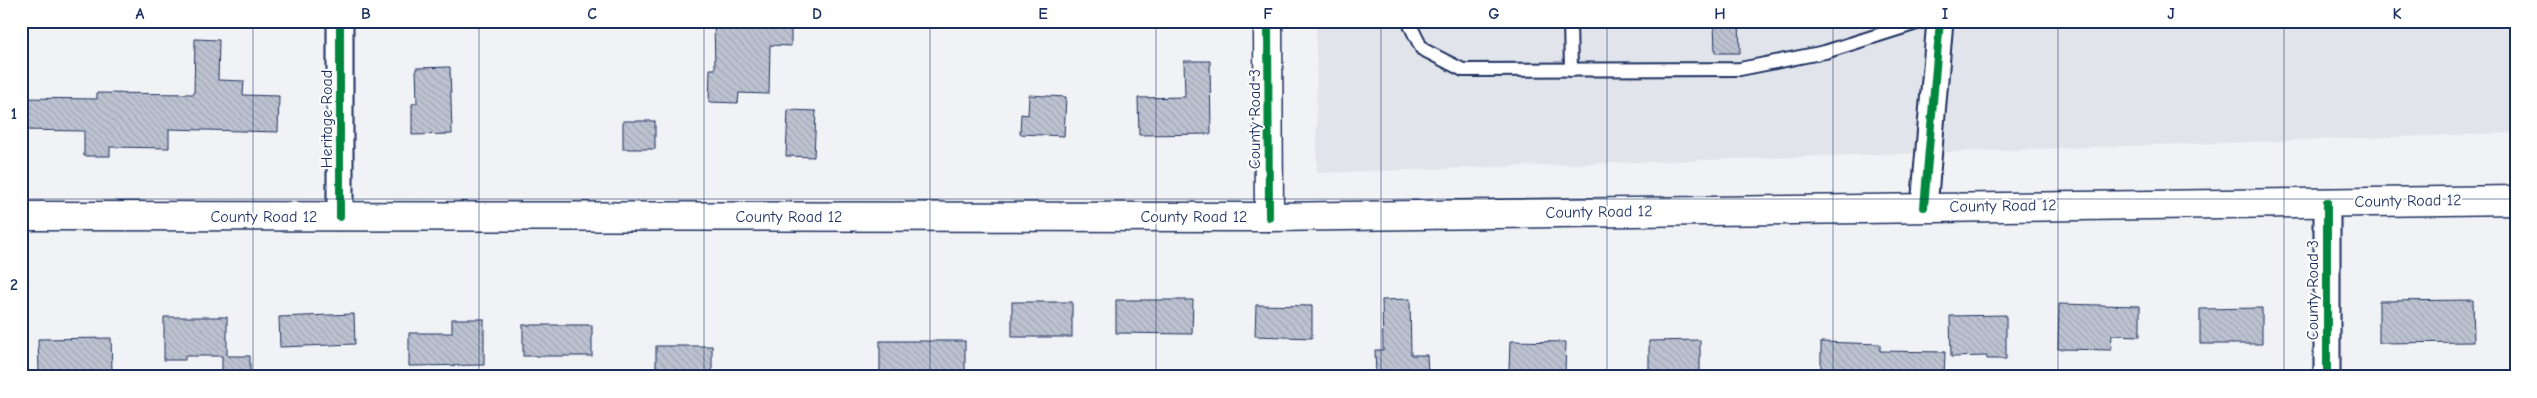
<svg xmlns="http://www.w3.org/2000/svg" width="2537" height="398" viewBox="0 0 2537 398" font-family="'Comic Neue',sans-serif">
	<style>
		.built { fill: #e1e4ea }
		.building { fill: url(#building-back-hatch); stroke: #1b2f5e }
		.lines { fill: none; stroke-linecap: round; stroke-linejoin: round }
		.service-casing { stroke: #1b2f5e; stroke-width: 16 }
		.minor-casing { stroke: #1b2f5e; stroke-width: 29 }
		.tertiary-casing { stroke: #1b2f5e; stroke-width: 31 }
		.secondary-casing { stroke: #1b2f5e; stroke-width: 31 }
		.service { stroke: #fff; stroke-width: 12 }
		.minor { stroke: #fff; stroke-width: 25 }
		.tertiary { stroke: #fff; stroke-width: 28 }
		.secondary { stroke: #fff; stroke-width: 28 }
		.cycleway-casing { stroke: #fff; stroke-width: 11 }
		.cycleway { stroke: #00873e; stroke-width: 8 }
		.grid { fill: none; stroke: #1b2f5e; stroke-width: 1; stroke-opacity: 0.55 }
		.labels { text-anchor: middle; dominant-baseline: central; stroke-width: 4; stroke-linejoin: round; paint-order: stroke }
		.street-label { font-size: 16px; fill: #1b2f5e; stroke: #fff }
		.neatline { fill: none; stroke: #1b2f5e; stroke-width: 2 }
		.grid-label { font-size: 16px; text-anchor: middle; font-weight: bold; fill: #1b2f5e }
	</style>
	<defs>
		<pattern id="building-back-hatch" width="6" height="6" patternUnits="userSpaceOnUse" patternTransform="scale(1.25)"><rect width="6" height="6" fill="#bcc2d0"/><path d="M-1 5l2 2M0 0l6 6M5-1l2 2" fill="none" stroke="#a1a7b5"/></pattern>
	</defs>
	<rect width="100%" height="100%" fill="#f1f2f5"/>
	<filter id="ink" filterUnits="userSpaceOnUse"><feTurbulence type="fractalNoise" baseFrequency=".02" numOctaves="2"/><feDisplacementMap in="SourceGraphic" scale="10" xChannelSelector="R" yChannelSelector="G"/><feConvolveMatrix kernelMatrix="1 2 1 2 8 2 1 2 1" color-interpolation-filters="sRGB"/></filter>
	<g filter="url(#ink)">
		<!-- built -->
		<polygon class="built" points="1316,21 2516,21 2516,133 1317,173"/>
		<!-- building -->
		<g class="building">
			<polygon points="714,21 791,21 791,46 770,45 769,94 739,93 738,103 709,102 710,69 715,69"/>
			<polygon points="1714,21 1739,21 1740,53 1715,53"/>
			<polygon points="195,39 219,40 218,80 244,81 243,95 279,96 278,132 169,129 169,148 110,147 110,156 84,156 84,131 21,130 21,98 97,99 97,93 194,94"/>
			<polygon points="1184,61 1210,61 1211,134 1139,135 1138,98 1185,97"/>
			<polygon points="450,67 452,134 412,135 412,104 417,103 416,68"/>
			<polygon points="1029,95 1066,97 1064,136 1020,134 1021,114 1028,115"/>
			<polygon points="788,110 816,111 814,157 786,156"/>
			<rect x="623" y="121" width="32" height="28"/>
			<polygon points="1410,299 1411,355 1427,355 1428,374 1376,375 1375,350 1383,350 1382,300"/>
			<polygon points="1116,300 1193,300 1192,334 1116,333"/>
			<polygon points="2473,300 2474,342 2379,343 2379,301"/>
			<rect x="1012" y="302" width="60" height="35"/>
			<polygon points="2059,304 2140,306 2140,336 2112,335 2111,350 2058,349"/>
			<polygon points="1256,305 1312,306 1312,338 1255,336"/>
			<polygon points="2262,308 2262,344 2200,344 2200,309"/>
			<polygon points="354,314 355,344 280,347 279,317"/>
			<polygon points="2006,315 2006,359 1987,359 1987,356 1951,357 1950,316"/>
			<polygon points="164,317 227,317 227,356 250,356 250,377 222,377 222,356 185,356 185,360 164,360"/>
			<polygon points="452,319 484,319 484,365 409,366 409,333 452,333"/>
			<rect x="523" y="325" width="69" height="31"/>
			<polygon points="111,338 112,371 39,372 38,339"/>
			<polygon points="1700,340 1700,372 1649,373 1649,341"/>
			<rect x="880" y="341" width="85" height="36"/>
			<polygon points="1510,341 1566,342 1565,372 1509,371"/>
			<polygon points="1821,342 1880,344 1880,351 1945,352 1944,377 1910,377 1910,372 1821,369"/>
			<rect x="656" y="346" width="56" height="31"/>
		</g>
		<g class="lines">
			<defs>
				<g id="service">
					<polyline points="1408,21 1422,49 1463,70 1740,69 1825,52 1923,21"/>
					<polyline points="1570,21 1571,70"/>
				</g>
				<g id="minor">
					<polyline points="340,21 340,217"/>
					<polyline points="2327,202 2327,377"/>
					<polyline points="1924,207 1940,21"/>
				</g>
				<polyline id="tertiary" points="1268,21 1269,217"/>
				<polyline id="secondary" points="21,216 1269,217 2516,200"/>
			</defs>
			<!-- service casing -->
			<use href="#service" class="service-casing"/>
			<!-- minor casing -->
			<use href="#minor" class="minor-casing"/>
			<!-- tertiary casing -->
			<use href="#tertiary" class="tertiary-casing"/>
			<!-- secondary casing -->
			<use href="#secondary" class="secondary-casing"/>
			<!-- service -->
			<use href="#service" class="service"/>
			<!-- minor -->
			<use href="#minor" class="minor"/>
			<!-- tertiary -->
			<use href="#tertiary" class="tertiary"/>
			<!-- secondary -->
			<use href="#secondary" class="secondary"/>
			<defs>
				<g id="cycleway">
					<polyline points="340,21 340,217"/>
					<polyline points="1268,21 1269,217"/>
					<polyline points="2327,202 2327,377"/>
					<polyline points="1924,207 1940,21"/>
				</g>
			</defs>
			<!-- cycleway casing -->
			<use href="#cycleway" class="cycleway-casing"/>
			<!-- cycleway -->
			<use href="#cycleway" class="cycleway"/>
		</g>
	</g>
	<!-- grid -->
	<path class="grid" d="M253 21V377M479 21V377M704 21V377M930 21V377M1156 21V377M1381 21V377M1607 21V377M1833 21V377M2058 21V377M2284 21V377M21 199H2516"/>
	<g class="labels">
		<!-- street labels -->
		<g class="street-label">
			<text transform="translate(327 119) rotate(-90)">Heritage Road</text>
			<text transform="translate(1255 119) rotate(-90)">County Road 3</text>
			<text transform="translate(2408 201) rotate(-1)">County Road 12</text>
			<text transform="translate(2003 206) rotate(-1)">County Road 12</text>
			<text transform="translate(1599 212) rotate(-1)">County Road 12</text>
			<text x="264" y="217">County Road 12</text>
			<text x="789" y="217">County Road 12</text>
			<text x="1194" y="217">County Road 12</text>
			<text transform="translate(2313 290) rotate(-90)">County Road 3</text>
		</g>
	</g>
	<!-- margin -->
	<rect width="2537" height="398" fill="none" stroke="#fff" stroke-width="55"/>
	<rect x="28" y="28" width="2482" height="342" class="neatline"/>
	<g class="grid-label">
		<text x="140" y="19">A</text>
		<text x="366" y="19">B</text>
		<text x="592" y="19">C</text>
		<text x="817" y="19">D</text>
		<text x="1043" y="19">E</text>
		<text x="1268" y="19">F</text>
		<text x="1494" y="19">G</text>
		<text x="1720" y="19">H</text>
		<text x="1945" y="19">I</text>
		<text x="2171" y="19">J</text>
		<text x="2397" y="19">K</text>
		<text x="14" y="119">1</text>
		<text x="14" y="290">2</text>
	</g>
</svg>
